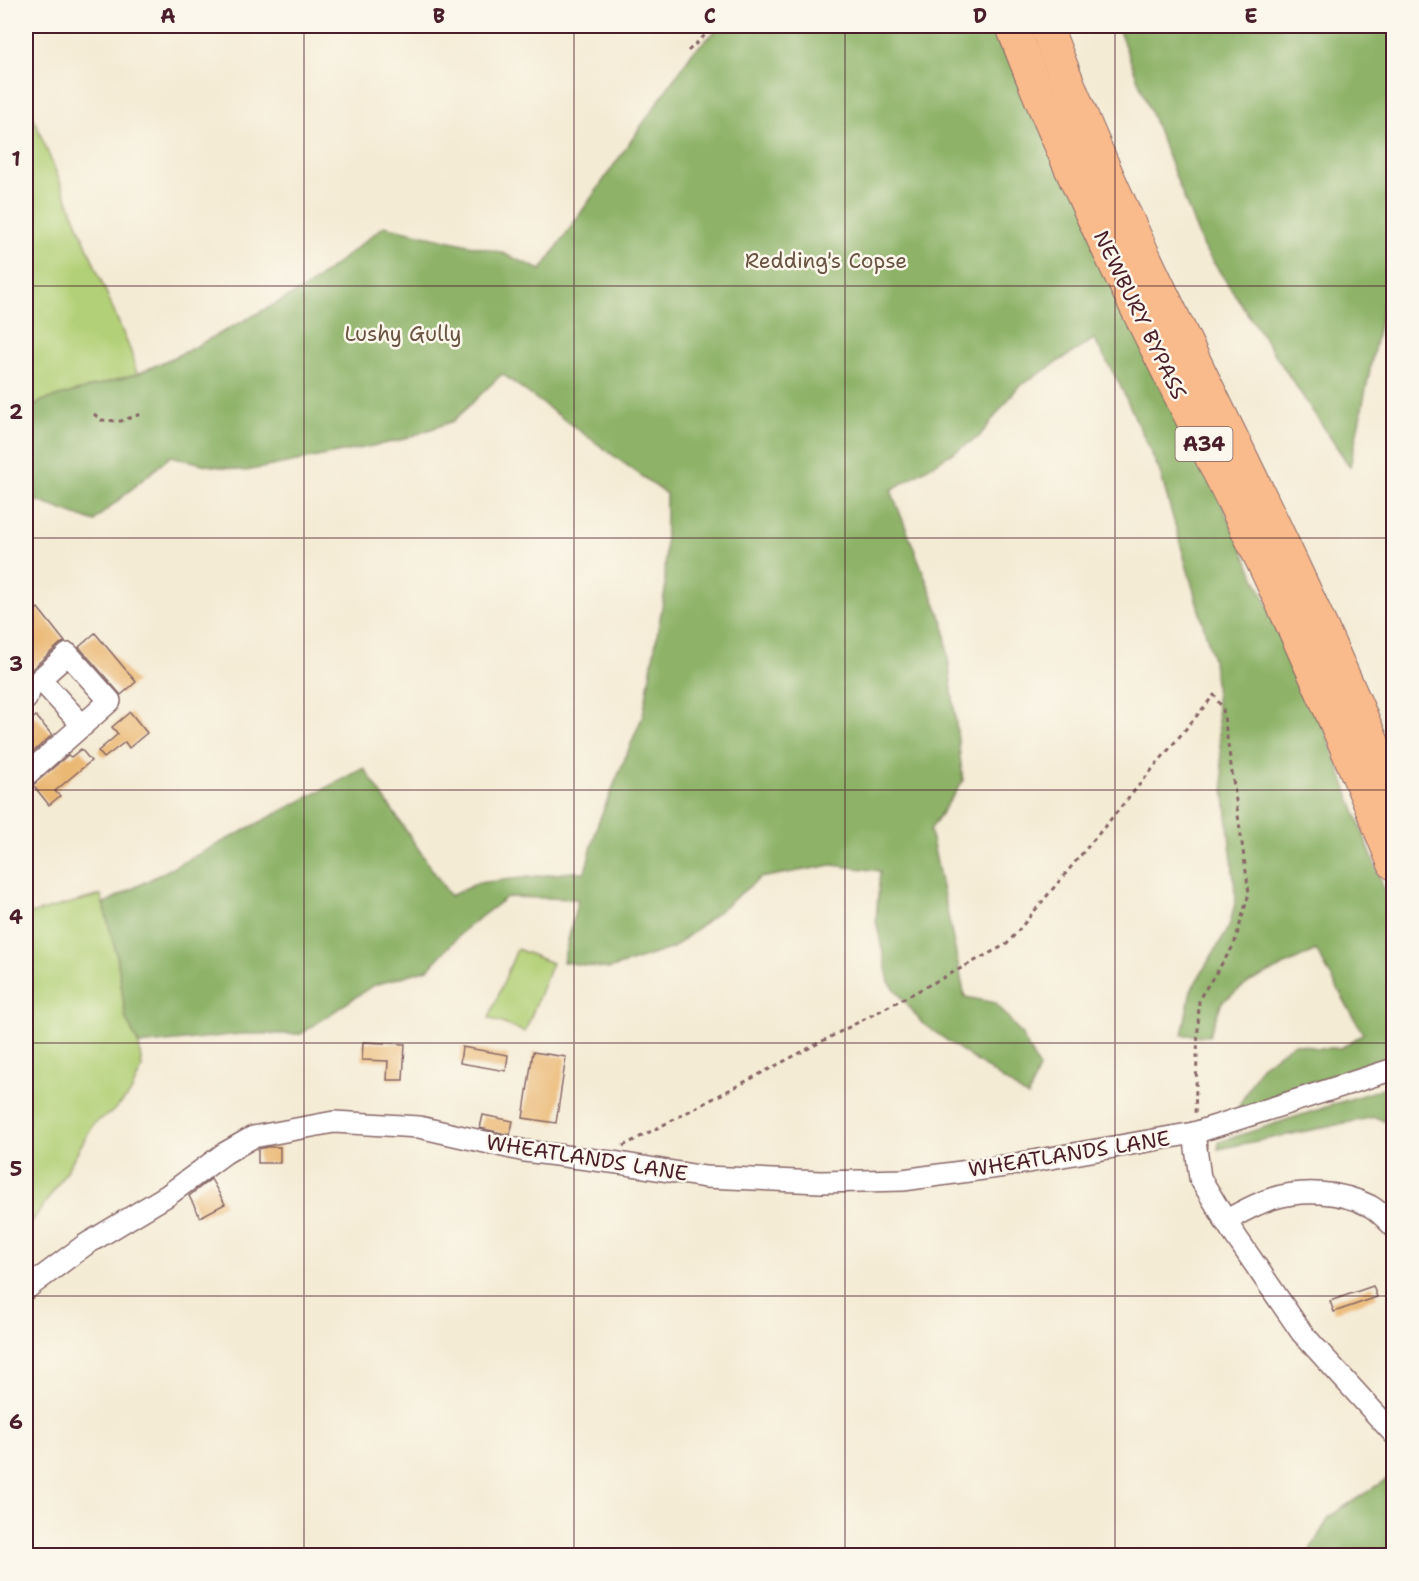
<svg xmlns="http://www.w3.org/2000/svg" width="1419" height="1581" viewBox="0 0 1419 1581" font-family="'Shantell Sans',sans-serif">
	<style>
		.green { fill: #b2d077; stroke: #7e7851; stroke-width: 1.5 }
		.forest { fill: #8db268; stroke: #6c684a; stroke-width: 1.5 }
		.building { fill: #eab772 }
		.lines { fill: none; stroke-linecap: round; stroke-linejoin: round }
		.minor-casing { stroke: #866666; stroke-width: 24 }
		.highway-casing { stroke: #866666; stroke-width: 34 }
		.path { stroke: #866666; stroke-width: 3; stroke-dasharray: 4.5 4.5; stroke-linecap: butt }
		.minor { stroke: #fff; stroke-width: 21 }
		.highway { stroke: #fabb8c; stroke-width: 32 }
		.grid { fill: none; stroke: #4a1f2b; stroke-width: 1.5; stroke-opacity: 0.55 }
		.labels { text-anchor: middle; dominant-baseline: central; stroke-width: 5; stroke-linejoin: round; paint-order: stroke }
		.shield { fill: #fbf7ec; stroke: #7f6065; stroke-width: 1.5 }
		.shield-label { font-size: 20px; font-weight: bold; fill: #4a1f2b }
		.park-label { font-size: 21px; fill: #695442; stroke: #fbf7ec }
		.street-label { font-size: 21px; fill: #4a1f2b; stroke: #fbf7ec }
		.neatline { fill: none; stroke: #4a1f2b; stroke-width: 2 }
		.grid-label { font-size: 20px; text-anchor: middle; font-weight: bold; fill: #4a1f2b }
	</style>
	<rect width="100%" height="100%" fill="#fbf7ec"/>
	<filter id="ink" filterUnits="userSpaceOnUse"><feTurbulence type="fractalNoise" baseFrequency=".0167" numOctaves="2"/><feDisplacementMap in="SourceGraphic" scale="12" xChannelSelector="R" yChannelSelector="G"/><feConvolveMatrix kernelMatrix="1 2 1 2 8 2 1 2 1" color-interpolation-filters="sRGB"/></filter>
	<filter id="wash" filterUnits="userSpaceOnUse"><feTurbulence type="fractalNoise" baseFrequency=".008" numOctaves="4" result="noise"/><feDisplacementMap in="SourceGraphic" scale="24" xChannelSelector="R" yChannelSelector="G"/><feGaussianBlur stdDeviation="1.35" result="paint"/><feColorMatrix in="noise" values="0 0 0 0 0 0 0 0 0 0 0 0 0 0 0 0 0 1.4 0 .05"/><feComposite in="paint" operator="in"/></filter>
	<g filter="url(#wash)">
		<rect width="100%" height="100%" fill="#f4ebd4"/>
		<!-- green -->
		<g class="green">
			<polygon points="26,100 131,352 137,374 42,401 26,411"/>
			<polygon points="101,895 117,956 126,1019 139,1045 142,1068 130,1094 111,1113 94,1123 58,1185 33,1220 26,1228 26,915"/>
			<polygon points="517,949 552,963 525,1032 489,1018"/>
		</g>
		<!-- forest -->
		<g class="forest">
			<polygon points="721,26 1003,26 1324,728 1393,913 1393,1064 1232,1119 1261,1066 1294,1043 1317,1048 1341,1048 1363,1034 1316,950 1250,982 1222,1002 1209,1036 1182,1035 1191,990 1229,927 1236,899 1221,759 1213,659 1160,472 1119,383 1094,339 1018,387 979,437 891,490 944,625 963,781 930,830 965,997 996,1003 1021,1034 1039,1068 1028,1097 922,1023 889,982 876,920 880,871 832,865 760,878 673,948 609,969 563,962 578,899 507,897 466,928 428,969 372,986 301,1034 240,1034 139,1045 126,1019 117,956 103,904 364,768 450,896 478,883 572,872 585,872 598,823 643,715 665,590 666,494 502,374 453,421 398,441 246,471 207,465 171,456 96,519 95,522 27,497 26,498 26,411 42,401 137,374 187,351 307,287 384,226 500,252 541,270 692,53"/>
			<polygon points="1117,26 1393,26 1393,272 1390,272 1350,467 1203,247"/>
			<polygon points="1393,1085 1393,1125 1375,1117 1218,1149 1219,1142"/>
			<polygon points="1393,1475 1393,1555 1307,1555 1330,1516"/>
		</g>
		<g id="blocks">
			<!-- building -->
			<g class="building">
				<polygon points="38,608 65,642 60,644 32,669 26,679 26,618"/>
				<polygon points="95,633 136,682 121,695 79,647"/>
				<polygon points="130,712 147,733 129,748 125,742 104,758 98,751 118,734 112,727"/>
				<polygon points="36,716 52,735 26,758 26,724"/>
				<polygon points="81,749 91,761 55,791 60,796 49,805 33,785 68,755 71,757"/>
				<polygon points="363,1042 405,1044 403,1080 387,1080 388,1061 362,1060"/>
				<polygon points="462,1047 508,1055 506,1071 460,1063"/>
				<polygon points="533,1052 566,1057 556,1123 523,1118"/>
				<polygon points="483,1115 513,1121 510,1135 480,1128"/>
				<polygon points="267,1147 280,1147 280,1163 258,1163 258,1149"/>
				<polygon points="211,1179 225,1204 200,1217 189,1196"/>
				<polygon points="1373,1286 1377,1297 1334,1312 1330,1301"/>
			</g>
		</g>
	</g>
	<g filter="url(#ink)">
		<use href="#blocks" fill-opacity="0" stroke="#866666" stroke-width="1.5"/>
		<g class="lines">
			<defs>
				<g id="minor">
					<polyline points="26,699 29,693"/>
					<polyline points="26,775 110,701 68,654 40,679 83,726"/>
					<polyline points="1194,1133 1200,1178 1230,1228 1302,1333 1394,1434"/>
					<path d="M1225 1221C1240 1213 1255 1204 1271 1199 1301 1189 1341 1191 1370 1206 1379 1211 1386 1219 1394 1227"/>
					<polyline points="26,1289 85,1245 168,1195 225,1153 253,1137 334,1122 419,1127 525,1151 619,1163 705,1177 821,1182 903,1180 1005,1166 1194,1133 1394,1069"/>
				</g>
				<g id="highway">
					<path d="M1012 26C1070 182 1147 330 1222 479 1285 605 1342 733 1394 864"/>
					<path d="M1046 26C1101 172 1171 313 1240 454 1294 565 1346 678 1394 792"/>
				</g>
			</defs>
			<!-- minor casing -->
			<use href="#minor" class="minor-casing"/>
			<!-- highway casing -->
			<use href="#highway" class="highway-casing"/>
			<!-- path -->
			<g class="path">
				<polyline points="688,51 715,26"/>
				<polyline points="94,414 101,420 121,421 141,414"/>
				<polyline points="623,1146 1007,944 1214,695 1223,709 1249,893 1234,945 1199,999 1195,1116"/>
			</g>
			<!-- minor -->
			<use href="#minor" class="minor"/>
			<!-- highway -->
			<use href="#highway" class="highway"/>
		</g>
	</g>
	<!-- grid -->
	<path class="grid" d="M304 26V1556M574 26V1556M845 26V1556M1115 26V1556M26 286H1394M26 538H1394M26 790H1394M26 1043H1394M26 1296H1394"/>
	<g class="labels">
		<!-- shield labels -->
		<rect class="shield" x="1175.5" y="427" width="57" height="34" rx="4.5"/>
		<g class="shield-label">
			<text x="1204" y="444">A34</text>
		</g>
		<!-- park labels -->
		<g class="park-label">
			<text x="826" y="261">Redding's Copse</text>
			<text x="403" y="334">Lushy Gully</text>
		</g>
		<!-- street labels -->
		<g class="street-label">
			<text transform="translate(1140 315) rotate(64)">NEWBURY BYPASS</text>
			<text transform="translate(1069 1154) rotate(-9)">WHEATLANDS LANE</text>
			<text transform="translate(587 1158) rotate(9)">WHEATLANDS LANE</text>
		</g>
	</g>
	<!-- margin -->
	<rect width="1419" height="1581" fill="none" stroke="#fbf7ec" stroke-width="66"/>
	<rect x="33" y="33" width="1353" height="1515" class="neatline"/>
	<g class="grid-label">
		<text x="168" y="23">A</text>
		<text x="439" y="23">B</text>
		<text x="710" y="23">C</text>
		<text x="980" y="23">D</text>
		<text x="1251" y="23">E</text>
		<text x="16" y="166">1</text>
		<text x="16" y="419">2</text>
		<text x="16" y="671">3</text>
		<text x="16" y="924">4</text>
		<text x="16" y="1176">5</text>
		<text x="16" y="1429">6</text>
	</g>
</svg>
